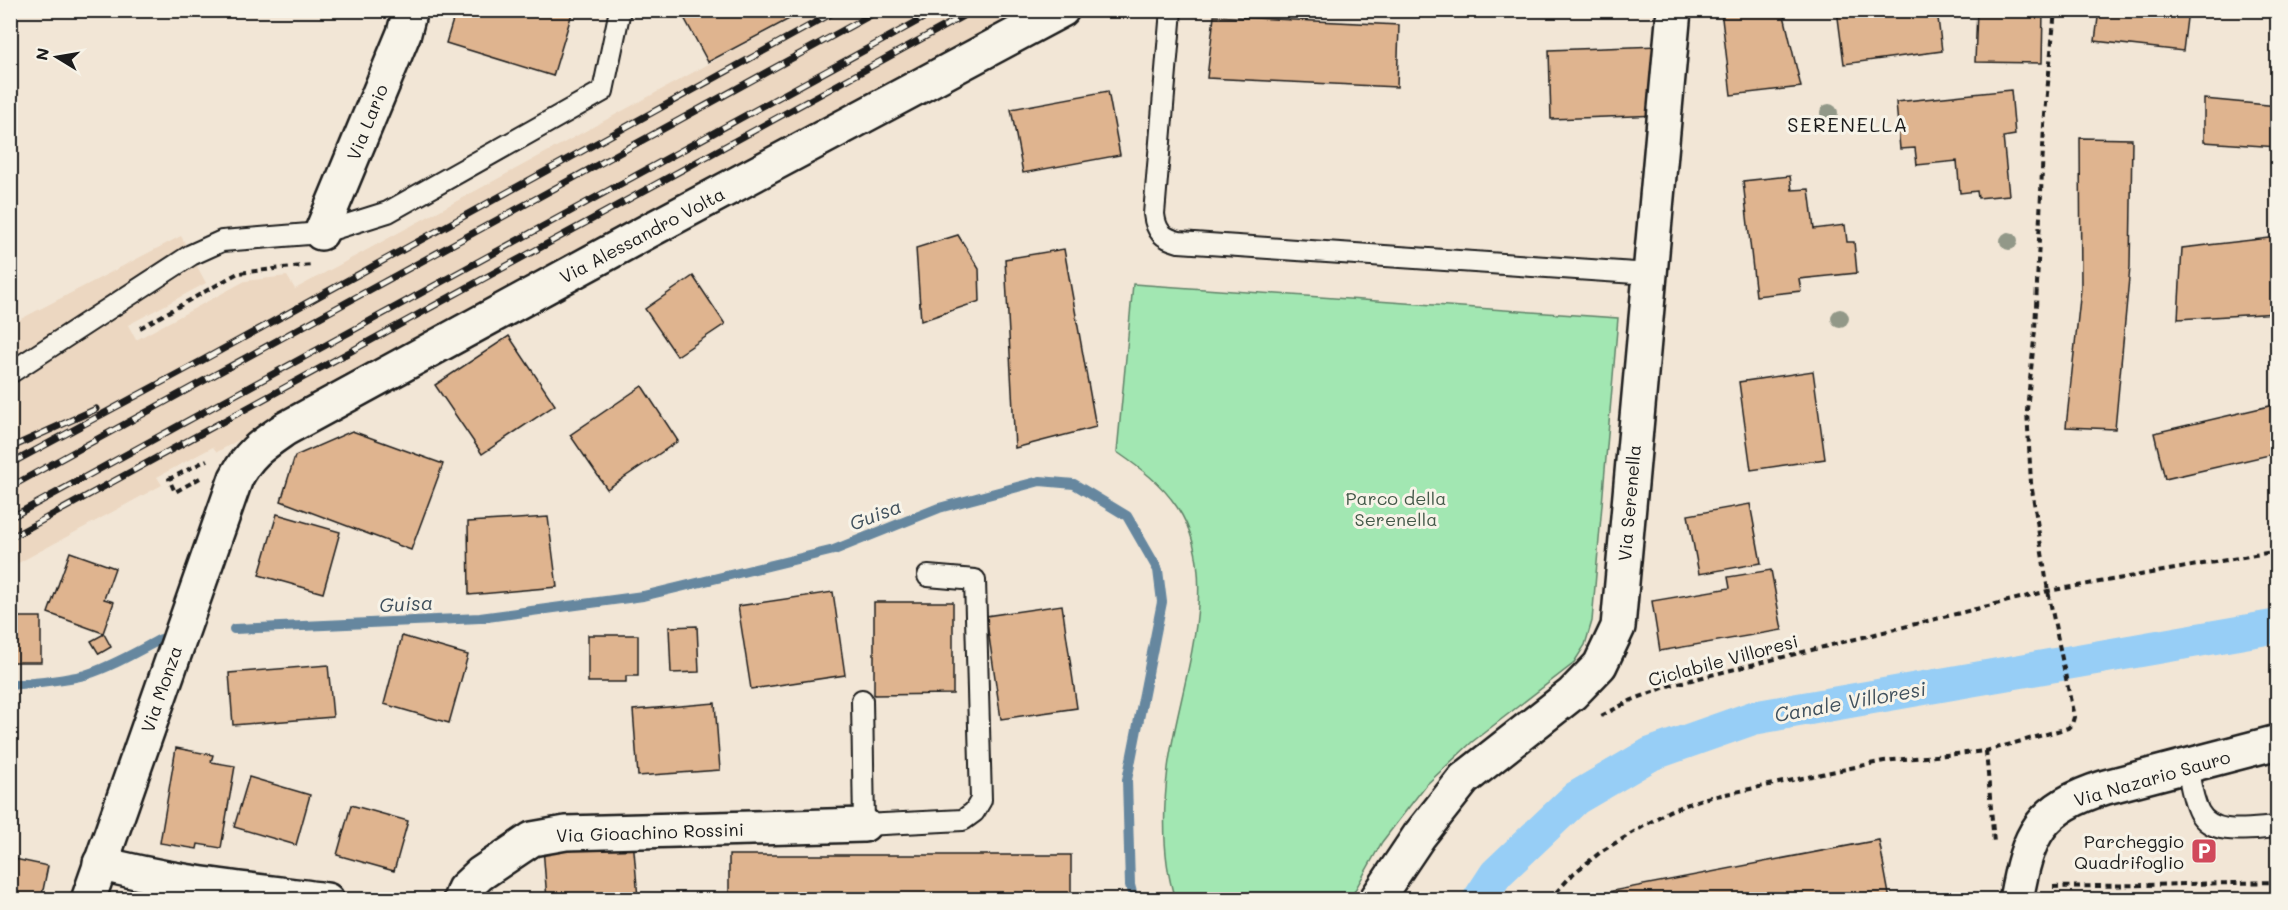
<svg xmlns="http://www.w3.org/2000/svg" width="2288" height="910" viewBox="0 0 2288 910" font-family="Mali,sans-serif">
	<style>
		.built { fill: #ecd7c1 }
		.green { fill: #a2e7b2; stroke: #5f8267; stroke-width: 1.5 }
		.lines { fill: none; stroke-linecap: round; stroke-linejoin: round }
		.stream { stroke: #66879f; stroke-width: 10 }
		.canal { stroke: #97cef6; stroke-width: 34 }
		.building { fill: #dfb48f; stroke: #1c1c1c; stroke-width: 1.5 }
		.lane-casing { stroke: #1c1c1c; stroke-width: 24 }
		.street-casing { stroke: #1c1c1c; stroke-width: 38 }
		.path { stroke: #1c1c1c; stroke-width: 4; stroke-dasharray: 6 4.5; stroke-linecap: butt }
		.lane { stroke: #f7f3e8; stroke-width: 20 }
		.street { stroke: #f7f3e8; stroke-width: 33 }
		.rail-casing { stroke: #1c1c1c; stroke-width: 7 }
		.rail { stroke: #f7f3e8; stroke-width: 4.5; stroke-dasharray: 14; stroke-linecap: butt }
		.tree { fill: #929888 }
		.labels { text-anchor: middle; dominant-baseline: central; stroke-width: 6; stroke-linejoin: round; paint-order: stroke }
		.street-label { font-size: 18px; fill: #1c1c1c; stroke: #f7f3e8 }
		.park-label { font-size: 18px; fill: #445949; stroke: #f7f3e8 }
		.poi-label { font-size: 18px; fill: #1c1c1c; stroke: #f7f3e8; text-anchor: end }
		.neighbourhood-label { font-size: 20px; letter-spacing: 1.5px; fill: #1c1c1c; stroke: #f7f3e8 }
		.water-label { font-size: 20px; font-style: italic; fill: #41515d; stroke: #f7f3e8 }
	</style>
	<rect width="100%" height="100%" fill="#f2e6d6"/>
	<filter id="ink" filterUnits="userSpaceOnUse"><feTurbulence type="fractalNoise" baseFrequency=".0167" numOctaves="2"/><feDisplacementMap in="SourceGraphic" scale="12" xChannelSelector="R" yChannelSelector="G"/><feConvolveMatrix kernelMatrix="1 2 1 2 8 2 1 2 1" color-interpolation-filters="sRGB"/></filter>
	<g filter="url(#ink)">
		<!-- built -->
		<polygon class="built" points="806,11 1023,11 217,452 213,447 157,477 162,485 11,567 11,324 181,236 206,283 128,325 136,340 245,281 287,276 295,289"/>
		<!-- green -->
		<path class="green" d="M1133 284 1618 318 1592 621 1585 645 1573 664 1472 742 1426 785 1382 842 1350 899H1175C1162 859 1163 810 1168 768 1178 688 1226 580 1177 507 1161 483 1140 468 1117 452Z"/>
		<g class="lines">
			<!-- stream -->
			<g class="stream">
				<polyline points="234,629 480,618 643,596 834,550 939,508 1040,481 1074,484 1127,516 1158,570 1162,602 1127,780 1130,885 1134,900"/>
				<path d="M10 685C35 683 60 681 85 675 111 667 136 652 161 639"/>
			</g>
			<!-- canal -->
			<polyline class="canal" points="1479,900 1496,874 1576,798 1651,754 1753,718 2278,626"/>
		</g>
		<!-- building -->
		<g class="building">
			<polygon points="456,10 573,10 553,76 446,43"/>
			<polygon points="680,10 806,10 708,62"/>
			<polygon points="1721,10 1783,11 1801,87 1731,95"/>
			<polygon points="1837,10 1937,10 1942,51 1844,64"/>
			<polygon points="1977,10 2043,10 2042,63 1975,62"/>
			<polygon points="2099,10 2188,10 2183,51 2095,41"/>
			<polygon points="1214,16 1399,25 1397,87 1207,78"/>
			<polygon points="1659,46 1661,115 1551,119 1549,50"/>
			<polygon points="2011,90 2015,135 2003,137 2009,195 1978,198 1977,191 1960,193 1957,161 1917,165 1915,148 1900,149 1896,102"/>
			<polygon points="1108,91 1120,155 1023,173 1011,109"/>
			<polygon points="2204,99 2278,106 2278,147 2204,142"/>
			<polygon points="2080,138 2132,139 2130,267 2115,429 2066,427 2081,289"/>
			<polygon points="1790,176 1792,190 1809,189 1814,229 1845,225 1847,242 1854,242 1857,273 1799,279 1801,291 1756,296 1743,181"/>
			<polygon points="958,235 979,269 980,301 921,321 916,248"/>
			<polygon points="2278,237 2278,313 2178,319 2182,248"/>
			<polygon points="1064,249 1096,427 1015,448 1005,259"/>
			<polygon points="693,276 725,324 677,356 645,309"/>
			<polygon points="509,336 555,405 482,454 435,385"/>
			<polygon points="1813,371 1825,459 1751,470 1739,382"/>
			<polygon points="642,386 678,441 607,489 570,435"/>
			<polygon points="2278,404 2278,453 2165,479 2154,433"/>
			<polygon points="352,431 443,464 411,550 281,501 295,456"/>
			<polygon points="1750,504 1761,563 1699,574 1688,515"/>
			<polygon points="277,514 340,532 323,593 259,575"/>
			<polygon points="548,517 557,587 469,595 468,522"/>
			<polygon points="70,552 115,568 104,599 114,602 103,633 48,613"/>
			<polygon points="1771,570 1782,630 1660,651 1652,601 1730,588 1728,577"/>
			<polygon points="833,592 845,675 751,689 738,606"/>
			<polygon points="874,602 953,602 953,694 874,695"/>
			<polygon points="1062,605 1077,708 1001,719 986,616"/>
			<rect x="10" y="617" width="31" height="45"/>
			<polygon points="697,626 699,672 671,673 669,627"/>
			<polygon points="104,634 111,647 99,654 91,641"/>
			<polygon points="588,635 638,635 638,676 626,676 626,682 588,682"/>
			<polygon points="402,636 468,655 449,723 384,704"/>
			<polygon points="328,665 333,717 233,725 229,673"/>
			<polygon points="715,703 720,770 638,776 633,710"/>
			<polygon points="176,748 213,755 211,762 235,766 221,848 198,844 197,849 160,843"/>
			<polygon points="249,777 310,795 296,845 234,827"/>
			<polygon points="351,805 408,821 394,871 337,855"/>
			<polygon points="633,839 638,898 547,900 543,847"/>
			<polygon points="1879,840 1890,900 1613,900 1612,891"/>
			<rect x="729" y="855" width="342" height="45"/>
			<polygon points="10,858 48,866 41,900 10,900"/>
			<polygon points="148,883 206,900 143,900"/>
		</g>
		<g class="lines">
			<defs>
				<g id="lane">
					<path d="M1171 10 1154 214C1156 232 1163 238 1179 242L1650 274"/>
					<polyline points="10,373 191,255 222,241 321,233 388,212 603,91 620,10"/>
					<polyline points="862,700 864,825 963,820 974,812 981,800 975,580 928,576"/>
					<path d="M2187 766C2190 780 2192 799 2199 812 2213 838 2253 828 2278 827"/>
				</g>
				<g id="street">
					<polyline points="321,233 404,33 410,10"/>
					<path d="M100 863C171 883 253 890 327 900"/>
					<path d="M88 900 236 478C249 453 262 445 285 429L652 229 1062 10"/>
					<polyline points="460,900 464,889 480,874 532,839 566,833 864,825"/>
					<polyline points="1376,900 1419,836 1464,779 1572,694 1600,665 1618,627 1674,10"/>
					<path d="M2016 900C2028 833 2039 808 2106 787L2278 742"/>
				</g>
			</defs>
			<!-- lane casing -->
			<use href="#lane" class="lane-casing"/>
			<!-- street casing -->
			<use href="#street" class="street-casing"/>
			<!-- path -->
			<g class="path">
				<polyline points="140,328 238,273 311,265"/>
				<polyline points="200,478 175,492 169,479 207,460"/>
				<polyline points="1601,716 1632,700 1671,685 2048,591 2278,551"/>
				<polyline points="1986,751 1994,843"/>
				<polyline points="2053,887 2278,882"/>
				<polyline points="1549,900 1574,873 1602,851 1669,811 1702,799 1884,761 1986,751 2068,728 2072,724 2074,717 2048,591 2031,483 2027,410 2035,330 2044,125 2055,10"/>
			</g>
			<!-- lane -->
			<use href="#lane" class="lane"/>
			<!-- street -->
			<use href="#street" class="street"/>
			<defs>
				<g id="rail">
					<polyline points="10,448 96,409"/>
					<polyline points="10,464 203,360 838,10"/>
					<polyline points="10,487 880,10"/>
					<polyline points="10,518 938,10"/>
					<polyline points="10,538 974,10"/>
				</g>
			</defs>
			<!-- rail casing -->
			<use href="#rail" class="rail-casing"/>
			<!-- rail -->
			<use href="#rail" class="rail"/>
		</g>
		<!-- trees -->
		<g class="tree">
			<circle cx="1829" cy="113" r="9"/>
			<circle cx="2009" cy="241" r="9"/>
			<circle cx="1840" cy="318" r="9"/>
		</g>
	</g>
	<!-- icons -->
	<defs>
		<symbol id="parking-square" viewBox="-11 -11 22 22"><rect x="-9" y="-9" width="18" height="18" rx="4" fill="#d1495b" stroke="#f7f3e8"/><path d="M-3.5-5.5H1a3.5 3.5 0 0 1 0 7H-1V5.5H-3.5ZM-1-3.4V-.6H.8a1.4 1.4 0 0 0 0-2.8Z" fill="#fff"/></symbol>
	</defs>
	<g fill-rule="evenodd">
		<use href="#parking-square" x="2189" y="836" width="30" height="30"/>
	</g>
	<g class="labels">
		<!-- street labels -->
		<g class="street-label">
			<text transform="translate(367 122) rotate(-68)">Via Lario</text>
			<text transform="translate(642 235) rotate(-28)">Via Alessandro Volta</text>
			<text transform="translate(1629 503) rotate(-85)">Via Serenella</text>
			<text transform="translate(1723 660) rotate(-15)">Ciclabile Villoresi</text>
			<text transform="translate(161 689) rotate(-71)">Via Monza</text>
			<text transform="translate(2152 778) rotate(-16)">Via Nazario Sauro</text>
			<text transform="translate(650 832) rotate(-2)">Via Gioachino Rossini</text>
		</g>
		<!-- park labels -->
		<g class="park-label">
			<text x="1396" y="498">Parco della<tspan x="1396" dy="21">Serenella</tspan></text>
		</g>
		<!-- poi labels -->
		<g class="poi-label">
			<text x="2184" y="841">Parcheggio<tspan x="2184" dy="21">Quadrifoglio</tspan></text>
		</g>
		<!-- neighbourhood labels -->
		<g class="neighbourhood-label">
			<text x="1848" y="124">SERENELLA</text>
		</g>
		<!-- water labels -->
		<g class="water-label">
			<text transform="translate(875 514) rotate(-21)">Guisa</text>
			<text transform="translate(406 603) rotate(-3)">Guisa</text>
			<text transform="translate(1850 701) rotate(-10)">Canale Villoresi</text>
		</g>
	</g>
	<!-- margin -->
	<rect width="2288" height="910" fill="none" stroke="#f7f3e8" stroke-width="36"/>
	<rect x="18" y="18" width="2252" height="874" fill="none" stroke="#1c1c1c" stroke-width="2" filter="url(#ink)"/>
	<!-- north arrow -->
	<g transform="translate(57 57) rotate(281)" stroke="#f7f3e8" stroke-width="4.5" paint-order="stroke">
	<path d="M0-4.5L10 22L0 15L-10 22Z" fill="#1c1c1c"/>
	<text y="-9" font-size="16" font-weight="bold" text-anchor="middle" fill="#1c1c1c">N</text>
	</g>
</svg>
